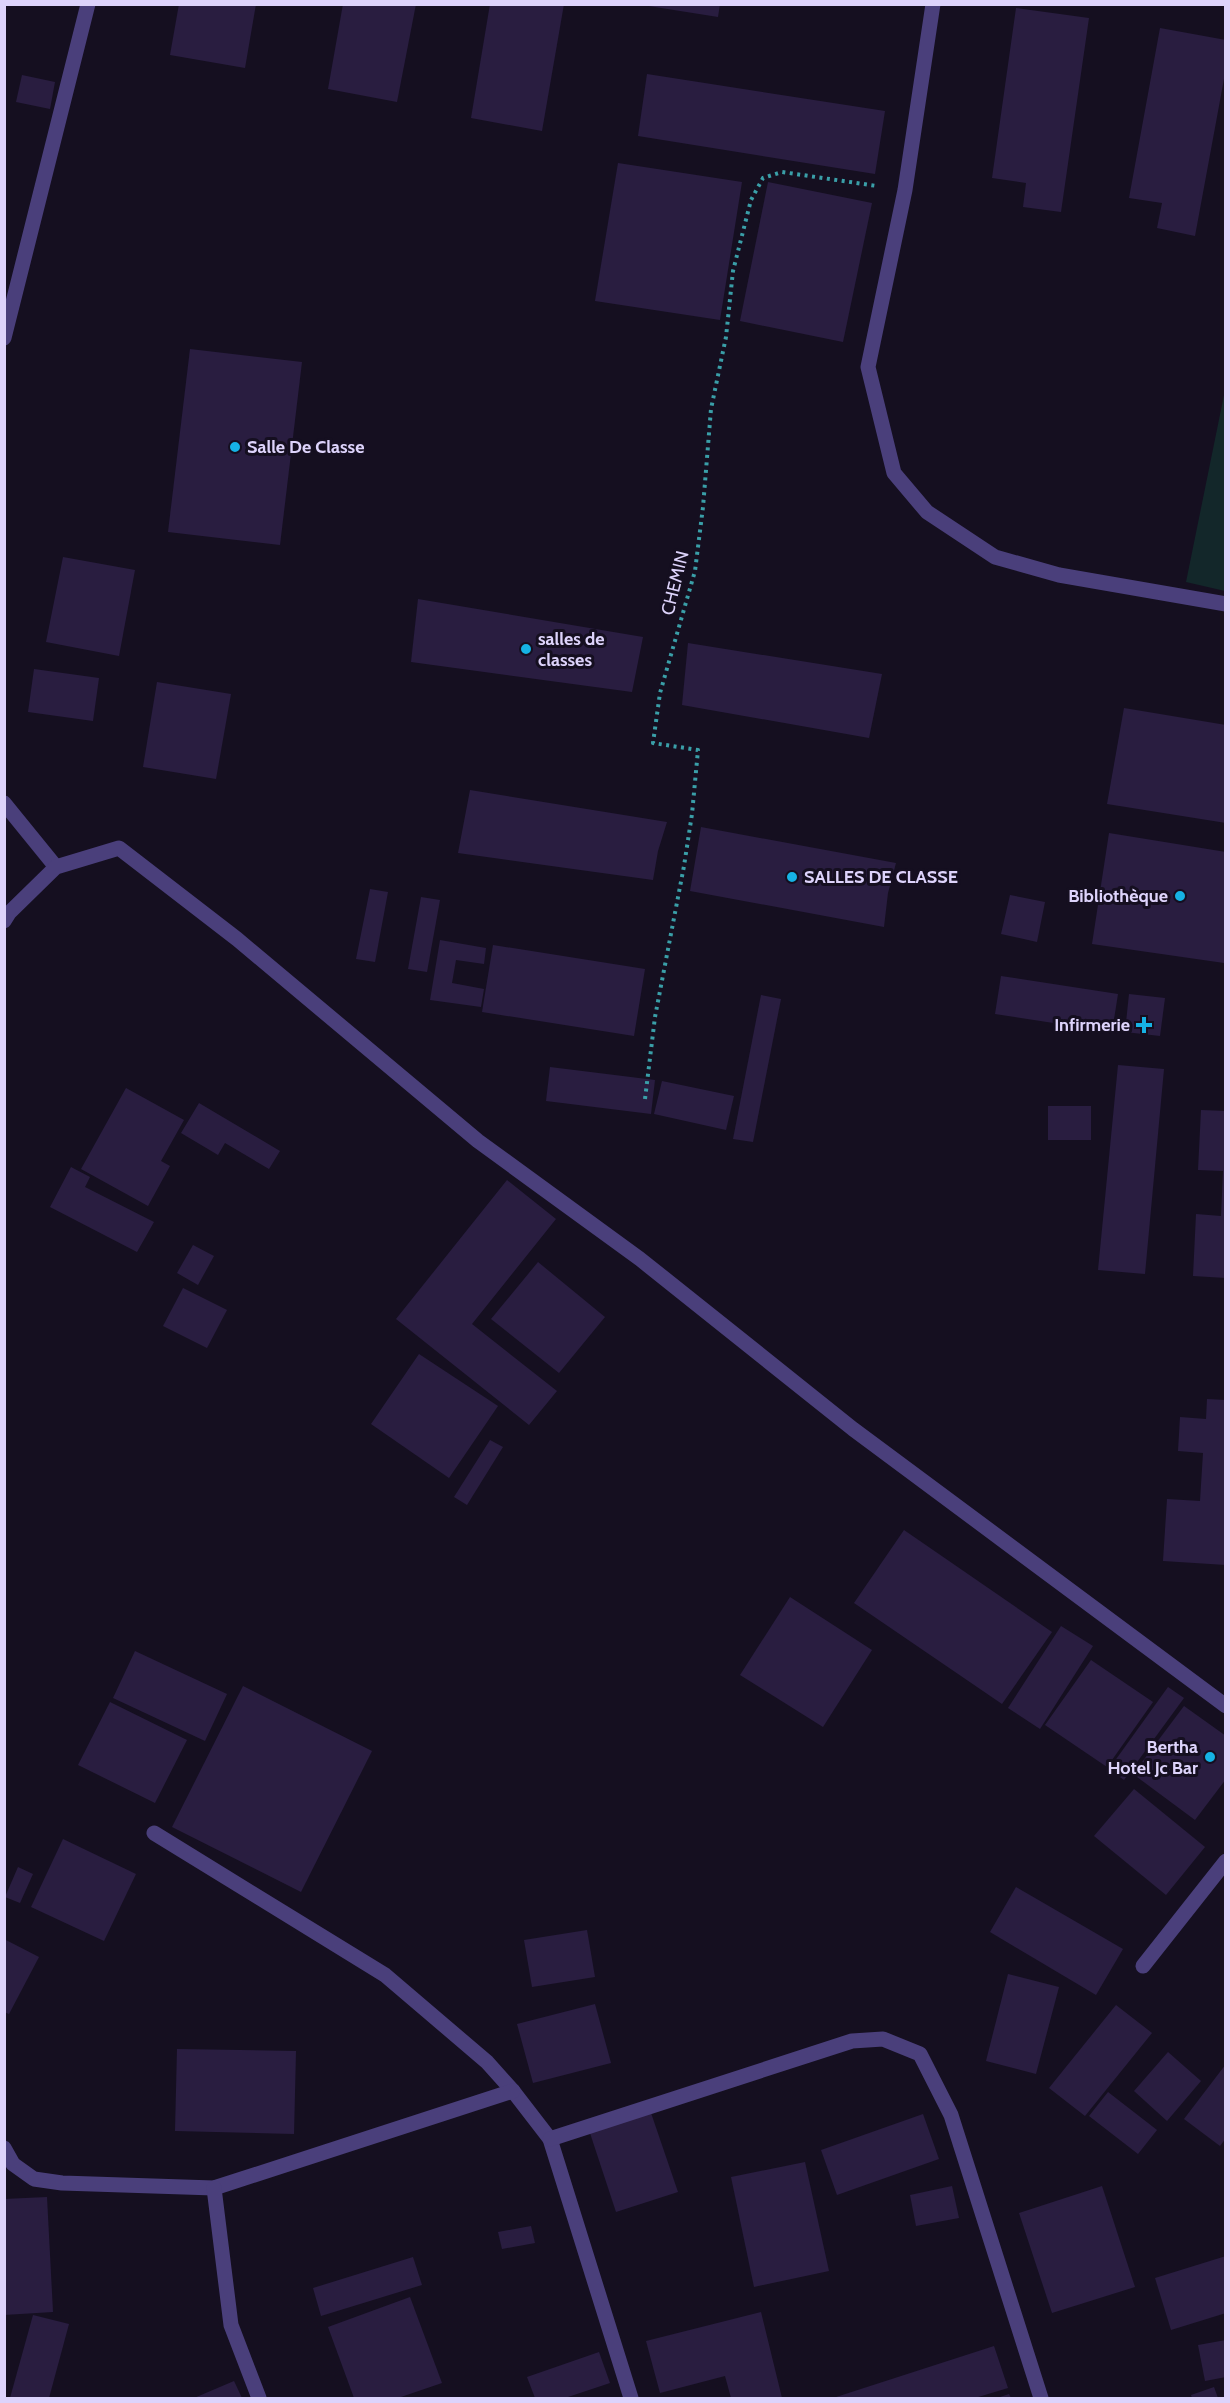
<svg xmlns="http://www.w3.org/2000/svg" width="1230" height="2403" viewBox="0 0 1230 2403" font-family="Cabin,sans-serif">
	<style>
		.green { fill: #13272a }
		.building { fill: #291d40 }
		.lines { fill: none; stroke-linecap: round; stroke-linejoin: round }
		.path { stroke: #3a9fa8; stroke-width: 4; stroke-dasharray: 3 4.5; stroke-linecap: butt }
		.street { stroke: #4a3f7b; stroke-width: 15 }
		.poi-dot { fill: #16b2e4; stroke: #150f20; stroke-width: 2 }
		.labels { text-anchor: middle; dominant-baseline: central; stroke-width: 6; stroke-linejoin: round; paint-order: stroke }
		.poi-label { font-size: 18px; font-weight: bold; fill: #ddd3fb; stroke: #150f20; text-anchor: start }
		.street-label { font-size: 18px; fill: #ddd3fb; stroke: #150f20 }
	</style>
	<rect width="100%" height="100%" fill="#150f20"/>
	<!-- green -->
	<polygon class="green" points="1225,390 1226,591 1225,591 1186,582"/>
	<!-- building -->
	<g class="building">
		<polygon points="179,4 256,4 245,68 170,55"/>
		<polygon points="343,4 416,4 397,102 328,89"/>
		<polygon points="490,4 564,4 542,131 471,118"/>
		<polygon points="636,4 720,4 718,17"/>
		<polygon points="1016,8 1089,18 1061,212 1023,207 1026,183 992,178"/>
		<polygon points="1160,28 1226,40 1226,68 1195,236 1157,228 1162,203 1129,198"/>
		<polygon points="647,74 885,111 875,174 638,136"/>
		<polygon points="22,75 55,82 50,109 16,102"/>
		<polygon points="618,163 742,182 720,320 595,301"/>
		<polygon points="768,182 872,203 843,342 740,321"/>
		<polygon points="190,349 302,362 280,545 168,532"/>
		<polygon points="63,557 135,570 119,656 46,642"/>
		<polygon points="418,599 643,637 632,692 411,662"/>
		<polygon points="688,643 882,674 869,738 682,705"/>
		<polygon points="34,669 99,678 93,721 28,712"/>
		<polygon points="157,682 231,694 216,779 143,767"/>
		<polygon points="1124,708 1226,725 1226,823 1107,804"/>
		<polygon points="470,790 667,822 658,851 653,880 458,853"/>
		<polygon points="701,827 896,863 888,893 884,927 690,891"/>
		<polygon points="1109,833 1226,852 1224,963 1092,944"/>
		<polygon points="370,889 388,892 375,962 356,959"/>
		<polygon points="1010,895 1045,902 1037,942 1001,934"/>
		<polygon points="421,897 440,900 427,972 408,969"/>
		<polygon points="440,940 486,948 484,964 456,960 452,983 484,989 481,1007 430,1000"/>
		<polygon points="493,945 645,969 634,1036 482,1012"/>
		<polygon points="1001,976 1118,994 1112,1032 995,1014"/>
		<polygon points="1129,994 1165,998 1160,1036 1125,1032"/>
		<polygon points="761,995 781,999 753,1142 733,1139"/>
		<polygon points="1118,1065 1164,1069 1145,1274 1098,1270"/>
		<polygon points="550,1067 655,1080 651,1114 546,1101"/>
		<polygon points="662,1081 734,1096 726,1130 654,1114"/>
		<polygon points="126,1088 184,1120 161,1161 170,1166 148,1206 81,1169"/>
		<polygon points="199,1103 280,1151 269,1169 225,1143 218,1155 181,1133"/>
		<rect x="1048" y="1106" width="43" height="34"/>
		<polygon points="1201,1110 1226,1111 1226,1278 1193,1276 1196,1214 1221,1216 1223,1171 1198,1170"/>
		<polygon points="71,1167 90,1177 85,1187 154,1222 137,1252 50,1207"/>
		<polygon points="507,1180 556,1219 472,1324 557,1391 529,1425 396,1319"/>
		<polygon points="193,1245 214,1256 198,1285 177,1273"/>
		<polygon points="538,1262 605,1317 559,1373 491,1319"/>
		<polygon points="183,1288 227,1310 207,1348 163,1326"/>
		<polygon points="419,1354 498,1406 449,1478 371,1424"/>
		<polygon points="1207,1399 1226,1400 1226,1565 1163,1561 1167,1499 1200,1501 1203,1453 1178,1451 1180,1417 1206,1419"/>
		<polygon points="490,1440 503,1447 467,1505 454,1497"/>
		<polygon points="904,1530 1052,1632 1002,1704 854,1603"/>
		<polygon points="790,1597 872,1650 823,1727 740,1675"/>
		<polygon points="1061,1626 1093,1646 1040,1729 1008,1708"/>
		<polygon points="135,1651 227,1694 205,1741 113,1698"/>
		<polygon points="1091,1660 1153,1702 1107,1767 1045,1725"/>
		<polygon points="243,1686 372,1751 301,1892 172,1827"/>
		<polygon points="1168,1687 1184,1698 1124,1780 1109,1769"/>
		<polygon points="110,1702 187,1740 155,1803 78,1765"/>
		<polygon points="1184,1706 1226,1736 1226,1779 1195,1820 1133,1774"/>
		<polygon points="1134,1789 1205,1847 1166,1895 1094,1836"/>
		<polygon points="63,1839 136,1874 104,1941 31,1907"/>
		<polygon points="18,1867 33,1874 20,1903 5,1897"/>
		<polygon points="1016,1887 1123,1949 1096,1995 990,1932"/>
		<polygon points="587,1930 595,1977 532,1987 524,1940"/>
		<polygon points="4,1939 39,1957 9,2014 4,2012"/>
		<polygon points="1008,1974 1059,1987 1036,2074 986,2061"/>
		<polygon points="595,2004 611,2063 533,2083 517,2024"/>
		<polygon points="1116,2005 1152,2033 1085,2116 1049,2088"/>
		<polygon points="177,2049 296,2051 294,2134 175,2131"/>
		<polygon points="1168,2052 1201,2081 1167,2121 1134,2091"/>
		<polygon points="1226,2064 1226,2138 1220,2146 1184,2119"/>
		<polygon points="1108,2092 1157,2130 1138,2154 1089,2116"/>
		<polygon points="650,2110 678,2192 616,2212 589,2130"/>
		<polygon points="923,2114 939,2159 837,2195 821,2150"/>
		<polygon points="805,2162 829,2271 754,2287 731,2177"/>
		<polygon points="952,2186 959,2218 916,2226 910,2195"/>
		<polygon points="1102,2186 1135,2287 1052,2313 1019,2213"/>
		<polygon points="47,2197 53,2312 4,2315 4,2199"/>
		<polygon points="531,2226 535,2243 502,2249 498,2232"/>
		<polygon points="1226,2256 1226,2313 1171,2330 1155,2278"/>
		<polygon points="413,2257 422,2285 321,2316 313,2288"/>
		<polygon points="410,2297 442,2383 398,2398 354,2398 328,2327"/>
		<polygon points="761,2312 782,2398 731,2398 725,2376 660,2393 646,2341"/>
		<polygon points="33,2315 69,2324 49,2398 10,2398"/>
		<polygon points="1226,2340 1226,2377 1205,2381 1198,2345"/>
		<polygon points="994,2346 1008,2388 975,2398 833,2398"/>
		<polygon points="599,2352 610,2383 565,2398 535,2398 527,2377"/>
		<polygon points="234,2381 242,2398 194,2398"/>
		<polygon points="1214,2387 1218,2398 1192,2398 1191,2395"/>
		<polygon points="1009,2394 1011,2398 997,2398"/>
	</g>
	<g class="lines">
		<!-- path -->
		<polyline class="path" points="645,1099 655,1017 684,866 692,814 698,750 653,743 660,693 695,571 703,507 711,409 726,337 733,271 751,200 763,178 782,172 877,186"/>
		<!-- street -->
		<g class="street">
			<polyline points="933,4 905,190 868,367 894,473 927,512 995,557 1059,575 1226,604"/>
			<polyline points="4,338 88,4"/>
			<polyline points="4,803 56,867"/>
			<polyline points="4,921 9,913 56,867 119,848 237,939 478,1141 640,1259 853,1429 1226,1706"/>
			<polyline points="154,1833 385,1975 487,2062 513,2091 550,2139 631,2398"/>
			<polyline points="1143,1966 1226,1861"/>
			<polyline points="550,2139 852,2041 883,2039 920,2054 951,2115 1041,2398"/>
			<polyline points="4,2148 13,2164 34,2179 62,2183 214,2188 513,2091"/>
			<polyline points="214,2188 231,2325 259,2398"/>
		</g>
	</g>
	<!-- markers -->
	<g class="poi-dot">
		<circle cx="235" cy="447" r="6"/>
		<circle cx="526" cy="649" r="6"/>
		<circle cx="792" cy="877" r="6"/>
		<circle cx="1180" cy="896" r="6"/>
		<path d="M1141 1016h6v6h6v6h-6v6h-6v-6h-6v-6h6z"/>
		<circle cx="1210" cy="1757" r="6"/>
	</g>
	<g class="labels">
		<!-- poi labels -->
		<g class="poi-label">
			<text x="247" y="447">Salle De Classe</text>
			<text x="538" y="639">salles de<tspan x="538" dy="21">classes</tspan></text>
			<text x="804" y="877">SALLES DE CLASSE</text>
			<text x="1168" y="896" text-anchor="end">Bibliothèque</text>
			<text x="1130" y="1025" text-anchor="end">Infirmerie</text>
			<text x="1198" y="1747" text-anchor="end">Bertha<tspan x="1198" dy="21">Hotel Jc Bar</tspan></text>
		</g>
		<!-- street labels -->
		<g class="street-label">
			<text transform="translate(675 583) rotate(-76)">CHEMIN</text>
		</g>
	</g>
	<!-- border -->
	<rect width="1230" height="2403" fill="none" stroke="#ddd3fb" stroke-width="12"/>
</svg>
